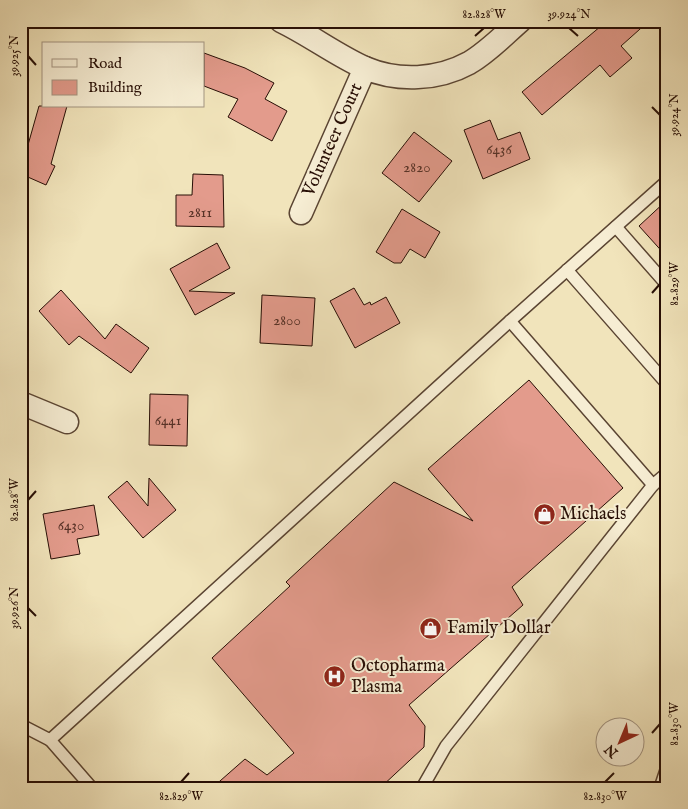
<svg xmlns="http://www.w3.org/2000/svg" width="688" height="809" viewBox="0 0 688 809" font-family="'IM FELL English',serif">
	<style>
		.building { fill: #e39b8c; stroke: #270e05 }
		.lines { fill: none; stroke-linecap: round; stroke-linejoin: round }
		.lane-casing { stroke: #5a4432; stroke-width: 14 }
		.street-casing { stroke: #5a4432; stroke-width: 25 }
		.lane { stroke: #f6edd3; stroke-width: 11 }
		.street { stroke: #f6edd3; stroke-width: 22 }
		.ticks { fill: none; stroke: #270e05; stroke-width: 2 }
		.labels { text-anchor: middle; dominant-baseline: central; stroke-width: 4; stroke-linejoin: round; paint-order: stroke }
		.number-label { font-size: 15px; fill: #563127 }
		.street-label { font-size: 18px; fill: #270e05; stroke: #f6edd3 }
		.poi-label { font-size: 18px; fill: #270e05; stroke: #f6edd3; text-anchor: start }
		.neatline { fill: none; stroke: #270e05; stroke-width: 2 }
		.ticks-label { font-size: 12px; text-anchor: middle; fill: #270e05 }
	</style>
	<rect width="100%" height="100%" fill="#f1e4bb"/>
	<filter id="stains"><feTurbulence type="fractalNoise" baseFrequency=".004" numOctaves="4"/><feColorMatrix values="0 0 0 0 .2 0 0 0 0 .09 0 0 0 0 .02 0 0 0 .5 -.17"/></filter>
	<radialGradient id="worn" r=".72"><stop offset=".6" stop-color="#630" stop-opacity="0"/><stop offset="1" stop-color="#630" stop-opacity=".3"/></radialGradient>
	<!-- building -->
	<g class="building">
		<polygon points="607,21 649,21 621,46 632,58 610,77 600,65 542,115 522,92"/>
		<polygon points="204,53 245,68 274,83 265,99 287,111 272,141 228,117 238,99 204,86"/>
		<polygon points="39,106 67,106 51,164 55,166 46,185 21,174 21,150 26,152"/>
		<polygon points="490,120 498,140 520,132 530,159 483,179 464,130"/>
		<polygon points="414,132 452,161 419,202 382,173"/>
		<polygon points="193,174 223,175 224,227 176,226 176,195 192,195"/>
		<polygon points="667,200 667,257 639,226"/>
		<polygon points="402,209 440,232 425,258 410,249 401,263 394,263 376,252"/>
		<polygon points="217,243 230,268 189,291 235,293 195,315 170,269"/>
		<polygon points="354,288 364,305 370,302 371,305 386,297 400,323 355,348 330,301"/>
		<polygon points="61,290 105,339 116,324 149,348 131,373 79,336 69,345 39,311"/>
		<polygon points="262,295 315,298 312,346 260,343"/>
		<polygon points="529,380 623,488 512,587 523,605 409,705 425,726 424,747 380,788 212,788 245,759 267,775 294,753 212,658 290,586 286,582 394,482 473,521 428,469"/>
		<polygon points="150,394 188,395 187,446 149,445"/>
		<polygon points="149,478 176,510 143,538 108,497 127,481 148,506"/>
		<polygon points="94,505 99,535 77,539 80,554 51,559 43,514"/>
	</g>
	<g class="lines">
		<defs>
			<g id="lane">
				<polyline points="616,227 667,285"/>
				<polyline points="567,270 667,384"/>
				<polyline points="510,321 653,485"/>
				<polyline points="21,725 50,740 510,321 667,181"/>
				<polyline points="50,740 92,788"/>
				<polyline points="422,788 446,746 653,485 667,473"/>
				<polyline points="660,788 667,767"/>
			</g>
			<g id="street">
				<path d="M281 21C310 35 336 55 365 68 398 82 438 80 469 63 488 52 504 35 520 21"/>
				<polyline points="301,213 365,68"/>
				<polyline points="21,403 67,422"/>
			</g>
		</defs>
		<!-- lane casing -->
		<use href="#lane" class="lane-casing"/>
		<!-- street casing -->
		<use href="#street" class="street-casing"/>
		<!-- lane -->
		<use href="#lane" class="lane"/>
		<!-- street -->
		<use href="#street" class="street"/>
	</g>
	<!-- ticks -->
	<path class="ticks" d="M569 28 578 36M475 36 484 28M28 56 36 65M652 107 660 115M652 293 660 284M28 500 36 491M28 608 36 616M652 733 660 724M181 782 189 773M605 782 614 773"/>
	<!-- icons -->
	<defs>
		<symbol id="shop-disc" viewBox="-11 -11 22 22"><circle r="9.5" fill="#8f2418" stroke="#f6edd3"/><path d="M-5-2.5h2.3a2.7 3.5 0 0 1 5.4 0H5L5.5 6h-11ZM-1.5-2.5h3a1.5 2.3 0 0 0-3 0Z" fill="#fff"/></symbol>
		<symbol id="hospital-disc" viewBox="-11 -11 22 22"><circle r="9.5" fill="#8f2418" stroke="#f6edd3"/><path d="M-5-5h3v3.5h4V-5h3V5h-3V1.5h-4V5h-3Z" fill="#fff"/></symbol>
	</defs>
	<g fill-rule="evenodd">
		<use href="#shop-disc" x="532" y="502" width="25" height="25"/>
		<use href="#shop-disc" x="418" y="616" width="25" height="25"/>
		<use href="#hospital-disc" x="322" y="664" width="25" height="25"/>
	</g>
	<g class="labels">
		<!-- number labels -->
		<g class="number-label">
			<text x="499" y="149">6436</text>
			<text x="417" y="167">2820</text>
			<text x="200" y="212">2811</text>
			<text x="287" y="320">2800</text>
			<text x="168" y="420">6441</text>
			<text x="71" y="525">6430</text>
		</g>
		<!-- street labels -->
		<g class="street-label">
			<text transform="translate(333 140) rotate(-66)">Volunteer Court</text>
		</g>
		<!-- poi labels -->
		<g class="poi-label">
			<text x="560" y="514">Michaels</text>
			<text x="447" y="628">Family Dollar</text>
			<text x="351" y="666">Octopharma<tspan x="351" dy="21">Plasma</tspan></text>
		</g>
	</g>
	<!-- margin -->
	<rect width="688" height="809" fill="none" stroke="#f1e4bb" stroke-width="55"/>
	<!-- legend -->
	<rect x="42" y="42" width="162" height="65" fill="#f6edd3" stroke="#a39481"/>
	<rect x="52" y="59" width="25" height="8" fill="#f6edd3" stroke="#a39481"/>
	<text x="88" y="68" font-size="15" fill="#270e05">Road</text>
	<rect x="52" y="80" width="25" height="15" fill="#e39b8c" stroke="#a39481"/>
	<text x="88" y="92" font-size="15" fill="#270e05">Building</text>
	<!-- north arrow -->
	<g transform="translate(620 742) rotate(224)"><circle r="24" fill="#f6edd3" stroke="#a39481"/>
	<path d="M0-4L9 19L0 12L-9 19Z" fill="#8f2418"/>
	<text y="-8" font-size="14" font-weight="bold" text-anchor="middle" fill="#270e05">N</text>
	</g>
	<rect x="28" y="28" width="632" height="754" class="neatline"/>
	<g class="ticks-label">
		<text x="484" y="18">82.828°W</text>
		<text x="569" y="18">39.924°N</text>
		<text transform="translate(14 56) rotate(-90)" y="4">39.925°N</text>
		<text transform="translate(674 115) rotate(-90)" y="4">39.924°N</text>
		<text transform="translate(674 284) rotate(-90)" y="4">82.829°W</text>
		<text transform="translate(14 500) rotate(-90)" y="4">82.828°W</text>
		<text transform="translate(14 608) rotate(-90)" y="4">39.926°N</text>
		<text transform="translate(674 724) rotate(-90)" y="4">82.830°W</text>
		<text x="181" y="800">82.829°W</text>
		<text x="605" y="800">82.830°W</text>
	</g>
	<rect width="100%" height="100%" filter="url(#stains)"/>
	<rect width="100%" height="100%" fill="url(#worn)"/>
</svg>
